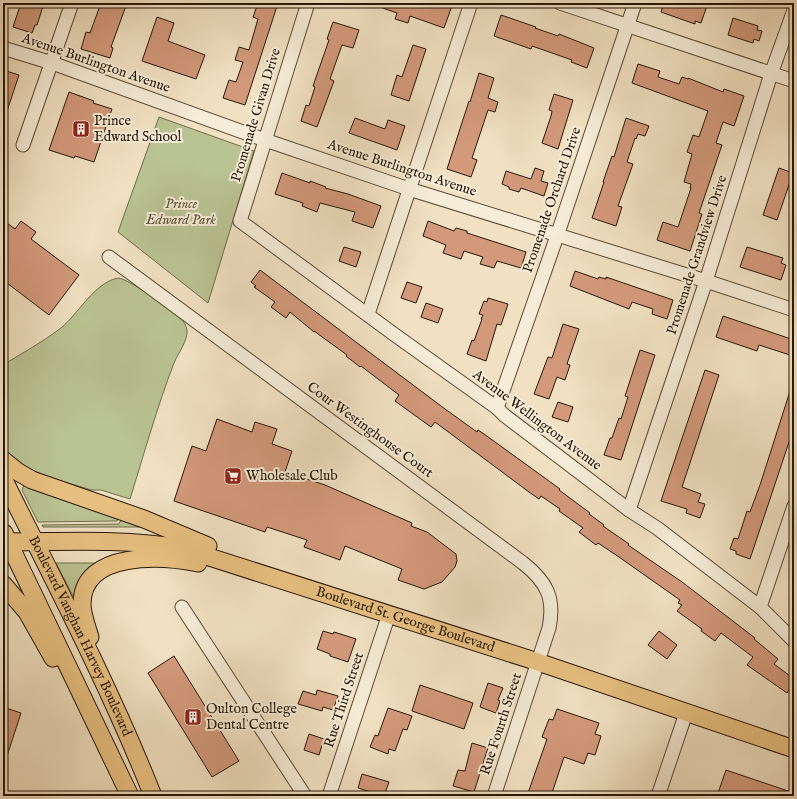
<svg xmlns="http://www.w3.org/2000/svg" width="797" height="799" viewBox="0 0 797 799" font-family="'IM FELL English',serif">
	<style>
		.green { fill: #bac393; stroke: #706d4d }
		.building { fill: #d3997b; stroke: #271707 }
		.lines { fill: none; stroke-linecap: round; stroke-linejoin: round }
		.minor-casing { stroke: #5a4a36; stroke-width: 15 }
		.major-casing { stroke: #271707; stroke-width: 19 }
		.minor { stroke: #f6ecd7; stroke-width: 13 }
		.major { stroke: #e8c081; stroke-width: 17 }
		.labels { text-anchor: middle; dominant-baseline: central; stroke-width: 4; stroke-linejoin: round; paint-order: stroke }
		.street-label { font-size: 14px; fill: #271707; stroke: #f6ecd7 }
		.poi-label { font-size: 14px; fill: #271707; stroke: #f6ecd7; text-anchor: start }
		.park-label { font-size: 14px; font-style: italic; fill: #5a5338; stroke: #f6ecd7 }
	</style>
	<rect width="100%" height="100%" fill="#f1e1c2"/>
	<filter id="stains"><feTurbulence type="fractalNoise" baseFrequency=".005" numOctaves="4"/><feColorMatrix values="0 0 0 0 .2 0 0 0 0 .09 0 0 0 0 .02 0 0 0 .5 -.17"/></filter>
	<radialGradient id="worn" r=".72"><stop offset=".6" stop-color="#630" stop-opacity="0"/><stop offset="1" stop-color="#630" stop-opacity=".3"/></radialGradient>
	<!-- green -->
	<g class="green">
		<polygon points="159,117 254,151 208,303 118,232"/>
		<path d="M118 278C130 279 174 312 183 321 185 324 186 326 187 330 188 341 178 353 174 363 157 407 144 454 130 499L101 490H91C60 480 24 474 3 447V365C22 353 43 342 61 328 79 313 94 283 118 278Z"/>
		<polygon points="24,484 119,517 117,521 38,522 22,490"/>
		<polygon points="122,518 148,527 43,527 42,525 119,524"/>
		<path d="M56 563H95C86 571 78 584 75 596H73Z"/>
	</g>
	<!-- building -->
	<g class="building">
		<polygon points="21,3 44,3 37,25 35,25 32,33 13,27"/>
		<polygon points="101,3 127,3 111,47 113,48 110,58 81,49 86,32 90,33"/>
		<polygon points="258,3 278,3 245,105 223,98 229,80 236,82 243,62 235,60 239,47 249,50 258,19 253,17"/>
		<polygon points="374,3 453,3 444,28 410,16 408,23 395,19 397,13 374,5"/>
		<polygon points="664,3 708,3 701,23 695,21 695,24 661,12"/>
		<polygon points="501,15 536,27 535,28 558,36 559,34 594,48 587,68 571,62 572,60 532,46 531,49 494,36"/>
		<polygon points="157,17 174,23 168,41 205,55 196,79 142,61"/>
		<polygon points="733,18 758,26 757,30 762,31 759,41 754,39 753,43 728,35"/>
		<polygon points="333,22 359,30 353,48 342,45 330,79 334,81 317,127 301,121 306,105 309,106 315,87 313,86 329,40 327,39"/>
		<polygon points="413,45 426,49 409,101 391,95 397,75 402,77"/>
		<polygon points="638,64 660,71 658,77 679,84 682,77 688,79 688,78 723,92 724,89 744,96 734,126 723,122 716,143 722,145 699,213 702,214 690,251 657,240 663,222 678,227 691,188 690,188 691,184 684,182 692,154 687,152 693,135 699,137 708,111 632,83"/>
		<polygon points="3,70 19,75 5,117 3,117"/>
		<polygon points="479,73 494,78 488,98 498,102 495,112 488,110 472,158 477,160 471,177 447,169 469,101 470,102"/>
		<polygon points="69,92 94,101 93,103 112,109 94,162 75,156 74,158 49,150"/>
		<polygon points="554,94 573,100 558,149 542,143 551,116 552,111 549,110"/>
		<polygon points="355,118 385,129 388,120 405,126 397,150 349,133"/>
		<polygon points="626,118 649,126 645,136 638,134 636,139 635,138 627,162 633,164 618,206 622,207 616,226 592,218 604,182 603,182 612,156 614,157"/>
		<polygon points="535,168 544,171 541,181 548,183 544,196 521,188 519,192 509,189 509,187 502,184 506,171 531,179"/>
		<polygon points="779,168 793,173 777,220 763,215"/>
		<polygon points="282,173 310,183 310,181 326,187 325,188 348,194 381,206 373,228 352,221 355,212 320,203 317,212 302,206 303,203 275,194"/>
		<polygon points="3,220 15,229 21,221 36,232 31,239 79,275 49,315 3,280"/>
		<polygon points="428,221 454,231 456,228 467,231 467,233 526,252 521,268 497,261 494,268 480,264 483,257 464,251 461,259 443,253 446,245 423,236"/>
		<polygon points="344,247 361,252 356,267 339,261"/>
		<polygon points="747,247 783,258 781,263 786,265 781,280 740,267"/>
		<polygon points="260,270 445,409 477,432 478,430 484,434 560,489 559,490 590,513 589,514 604,525 603,526 629,544 628,545 682,582 755,638 754,639 778,659 774,664 794,679 794,683 787,693 747,665 753,657 721,633 715,641 701,631 702,629 677,611 682,605 678,603 680,600 619,557 598,543 596,545 579,532 583,528 559,511 560,509 541,496 539,499 529,492 435,422 431,427 395,401 399,395 361,366 360,367 346,356 347,355 314,331 314,332 290,312 286,318 271,307 275,302 254,287 256,286 251,282"/>
		<polygon points="575,271 598,279 599,277 606,279 606,277 673,300 667,319 652,314 653,309 632,302 629,309 570,286"/>
		<polygon points="407,282 422,287 416,303 401,298"/>
		<polygon points="488,298 508,304 501,325 497,324 486,361 467,354 472,340 474,341 482,319 481,319 483,315 479,314 484,301 487,302"/>
		<polygon points="426,303 443,309 438,323 421,317"/>
		<polygon points="723,316 794,340 790,355 759,345 757,351 716,337"/>
		<polygon points="563,324 579,329 567,364 570,365 565,380 557,377 549,399 534,394 548,357 552,358"/>
		<polygon points="640,350 655,355 621,460 604,455 610,438 612,438 619,418 621,419 628,397 625,396"/>
		<polygon points="705,370 719,375 682,487 701,494 698,502 705,504 700,518 686,513 687,509 661,501"/>
		<polygon points="792,385 794,385 794,427 750,559 736,554 736,551 730,549 734,538 738,539 747,511 750,512 760,485"/>
		<polygon points="558,402 573,407 568,422 552,417"/>
		<polygon points="217,419 252,432 255,422 277,429 272,444 292,451 285,472 325,485 412,523 411,526 427,532 456,554 457,561 455,567 442,582 424,589 398,580 402,569 345,546 340,560 304,547 307,540 267,527 265,532 174,501 192,446 206,451"/>
		<polygon points="323,631 333,634 334,632 356,639 348,662 330,656 330,654 317,649"/>
		<polygon points="659,631 677,645 667,659 648,645"/>
		<polygon points="174,656 239,761 212,777 148,673"/>
		<polygon points="488,683 503,688 498,700 500,701 496,713 480,707"/>
		<polygon points="420,685 473,703 464,729 412,711"/>
		<polygon points="317,690 338,696 333,710 323,707 322,711 298,704 303,691 316,695"/>
		<polygon points="3,707 21,713 5,762 3,762"/>
		<polygon points="388,708 412,716 407,730 403,729 395,751 389,749 388,754 370,747 375,735 378,736"/>
		<polygon points="557,709 599,723 595,734 601,736 595,755 588,753 584,764 564,757 551,796 527,796 547,739 542,737 549,719 553,720"/>
		<polygon points="309,734 324,739 319,755 304,750"/>
		<polygon points="472,743 488,748 474,792 453,786 458,770 465,771"/>
		<polygon points="726,770 794,793 794,796 726,796 718,793"/>
		<polygon points="362,774 389,782 384,796 358,788"/>
	</g>
	<g class="lines">
		<defs>
			<g id="minor">
				<polyline points="308,3 240,221 395,335 497,408 504,415 629,510 657,528 760,607 794,641"/>
				<polyline points="560,3 794,81"/>
				<polyline points="3,48 52,63 265,140 409,189 706,281 794,310"/>
				<polyline points="23,145 72,3"/>
				<path d="M109 257 523 563C547 582 555 598 549 628L494 796"/>
				<polyline points="368,314 471,3"/>
				<polyline points="497,408 557,236 635,3"/>
				<polyline points="629,510 706,281 771,74 794,10"/>
				<polyline points="182,607 305,796"/>
				<polyline points="760,607 794,506"/>
				<polyline points="329,796 389,614"/>
				<polyline points="658,796 686,713"/>
			</g>
			<g id="major">
				<polyline points="3,460 18,472 32,480 144,519 208,546"/>
				<path id="s1" d="M3 478C55 583 110 687 153 796"/>
				<polyline points="4,533 130,796"/>
				<path id="s2" d="M3 542C62 542 122 538 181 548L538 662 794 749"/>
				<polyline points="3,584 27,612 53,658"/>
				<path d="M90 637C87 627 82 615 82 604 82 550 163 556 198 563"/>
			</g>
		</defs>
		<!-- minor casing -->
		<use href="#minor" class="minor-casing"/>
		<!-- major casing -->
		<use href="#major" class="major-casing"/>
		<!-- minor -->
		<use href="#minor" class="minor"/>
		<!-- major -->
		<use href="#major" class="major"/>
	</g>
	<!-- icons -->
	<defs>
		<symbol id="building-square" viewBox="-11 -11 22 22"><rect x="-9" y="-9" width="18" height="18" rx="4" fill="#8f2418" stroke="#f6ecd7"/><path d="M-4-6H4V6H1V3H-1V6H-4ZM-2.5-4.3h1.7v1.8h-1.7ZM.8-4.3h1.7v1.8H.8ZM-2.5-1h1.7V.8h-1.7ZM.8-1h1.7V.8H.8Z" fill="#fff"/></symbol>
		<symbol id="supermarket-square" viewBox="-11 -11 22 22"><rect x="-9" y="-9" width="18" height="18" rx="4" fill="#8f2418" stroke="#f6ecd7"/><path d="M-6-5.5h2.5l.6 2H6L4.5 2H-2.5L-4.4-4H-6ZM-1.5 3.2a1.3 1.3 0 1 0 .1 0ZM3 3.2a1.3 1.3 0 1 0 .1 0Z" fill="#fff"/></symbol>
	</defs>
	<g fill-rule="evenodd">
		<use href="#building-square" x="71" y="119" width="20" height="20"/>
		<use href="#supermarket-square" x="223" y="466" width="20" height="20"/>
		<use href="#building-square" x="183" y="707" width="20" height="20"/>
	</g>
	<g class="labels">
		<!-- street labels -->
		<g class="street-label">
			<text transform="translate(96 63) rotate(19)">Avenue Burlington Avenue</text>
			<text transform="translate(256 115) rotate(-73)">Promenade Givan Drive</text>
			<text transform="translate(402 168) rotate(18)">Avenue Burlington Avenue</text>
			<text transform="translate(552 200) rotate(-71)">Promenade Orchard Drive</text>
			<text transform="translate(697 255) rotate(-72)">Promenade Grandview Drive</text>
			<text transform="translate(537 420) rotate(37)">Avenue Wellington Avenue</text>
			<text transform="translate(370 430) rotate(36)">Cour Westinghouse Court</text>
			<text stroke="none"><textPath href="#s2" startOffset="414">Boulevard St. George Boulevard</textPath></text>
			<text stroke="none"><textPath href="#s1" startOffset="176">Boulevard Vaughan Harvey Boulevard</textPath></text>
			<text transform="translate(344 700) rotate(-72)">Rue Third Street</text>
			<text transform="translate(501 724) rotate(-72)">Rue Fourth Street</text>
		</g>
		<!-- poi labels -->
		<g class="poi-label">
			<text x="94" y="121">Prince<tspan x="94" dy="16">Edward School</tspan></text>
			<text x="246" y="476">Wholesale Club</text>
			<text x="206" y="709">Oulton College<tspan x="206" dy="16">Dental Centre</tspan></text>
		</g>
		<!-- park labels -->
		<g class="park-label">
			<text x="181" y="204">Prince<tspan x="181" dy="16">Edward Park</tspan></text>
		</g>
	</g>
	<!-- margin -->
	<rect width="797" height="799" fill="none" stroke="#f1e1c2" stroke-width="16"/>
	<rect x="4" y="4" width="789" height="791" fill="none" stroke="#271707" stroke-width="2"/>
	<rect x="8" y="8" width="781" height="783" fill="none" stroke="#271707"/>
	<rect width="100%" height="100%" filter="url(#stains)"/>
	<rect width="100%" height="100%" fill="url(#worn)"/>
</svg>
